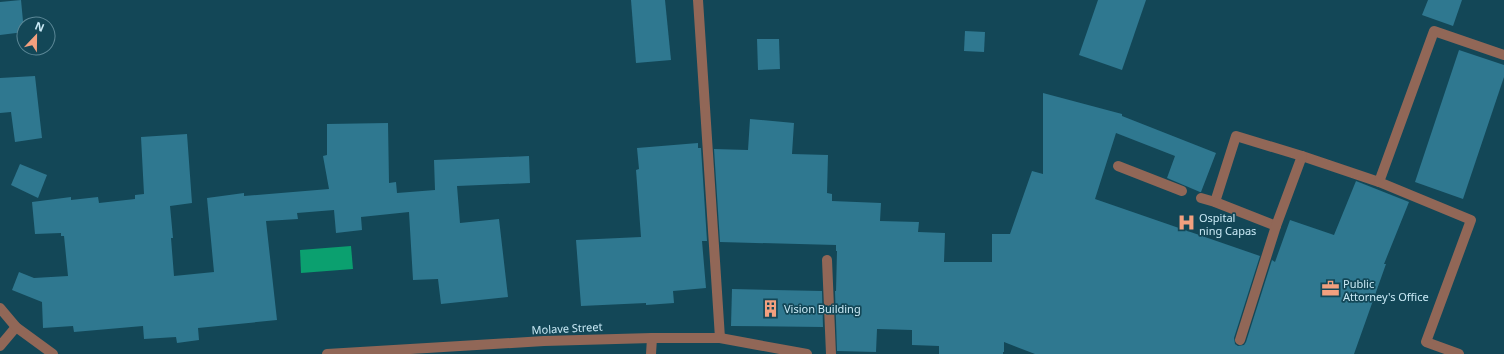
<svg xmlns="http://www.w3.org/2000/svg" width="1504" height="354" viewBox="0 0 1504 354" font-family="'Noto Sans',sans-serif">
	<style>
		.water { fill: #0ba06f }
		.building { fill: #2f7890 }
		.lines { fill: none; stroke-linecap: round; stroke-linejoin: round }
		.service { stroke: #916757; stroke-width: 10 }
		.minor { stroke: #916757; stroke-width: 10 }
		.tertiary { stroke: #916757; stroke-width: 10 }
		.labels { text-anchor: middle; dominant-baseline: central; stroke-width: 3.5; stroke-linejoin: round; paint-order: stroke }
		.poi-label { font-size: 11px; fill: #caeaf6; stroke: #134757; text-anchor: start }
		.street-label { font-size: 11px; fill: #caeaf6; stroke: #134757 }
	</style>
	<rect width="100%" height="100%" fill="#134757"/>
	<!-- water -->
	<polygon class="water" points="351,246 353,269 301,273 300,250"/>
	<!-- building -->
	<g class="building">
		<polygon points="21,0 24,32 0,35 0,2"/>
		<polygon points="631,0 665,0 671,60 636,63"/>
		<polygon points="1098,0 1146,0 1122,70 1079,55"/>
		<polygon points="1428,0 1462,0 1453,26 1422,15"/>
		<polygon points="965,31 985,32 984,52 964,51"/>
		<polygon points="757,39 779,39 780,69 758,70"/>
		<polygon points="1459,50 1504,65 1504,77 1463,199 1415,182"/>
		<polygon points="35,76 42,138 15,142 11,112 0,113 0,78"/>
		<polygon points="1043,93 1122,114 1122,116 1216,153 1201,192 1200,192 1167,178 1175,156 1116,133 1095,199 1260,256 1234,338 1235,344 1238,346 1244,345 1246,342 1272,260 1275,262 1290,220 1334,235 1356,181 1409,202 1384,264 1386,264 1354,354 1035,354 1004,342 1004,352 1003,352 1003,354 939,354 939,346 912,345 912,330 877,329 876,352 837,351 835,291 836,291 837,251 836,251 836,245 720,242 714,149 748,150 750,119 794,123 792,154 828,155 827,193 832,194 832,201 881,203 880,221 919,222 918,232 945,233 944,262 992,262 992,234 1010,234 1032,171 1043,174"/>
		<polygon points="388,123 389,183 396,182 397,193 435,190 434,160 529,156 530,183 457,186 460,223 499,219 508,297 441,304 438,279 413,280 409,212 361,217 362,230 336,233 334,210 297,213 298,219 266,221 277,320 198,328 199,340 177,343 176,337 144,339 143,326 74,332 73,326 43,328 42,302 12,290 19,272 34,278 68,276 64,236 61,236 61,233 35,234 32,202 71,197 71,200 98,197 99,203 135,199 135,195 144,194 141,137 187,134 192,203 170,206 173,238 171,238 174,276 214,272 207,198 244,193 244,196 329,189 323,156 327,155 327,124"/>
		<polygon points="698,143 698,148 701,148 707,241 702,241 706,288 673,291 674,303 646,305 646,303 581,306 576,240 641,237 636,170 639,169 637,148"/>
		<polygon points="20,164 47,175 38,198 11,185"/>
		<polygon points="732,289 822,291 823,327 731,326"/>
	</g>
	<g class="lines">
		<!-- service -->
		<g class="service">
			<polyline points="1302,156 1379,182"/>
			<polyline points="1118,166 1182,191"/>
			<polyline points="1201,198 1215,202 1276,226"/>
			<polyline points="1215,202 1236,136 1302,156 1276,226 1240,340"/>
			<polyline points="827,260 831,354"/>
			<polyline points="1459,354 1426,342 1471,220 1379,182 1434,31 1504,55"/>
		</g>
		<!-- minor -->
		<g class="minor">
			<polyline points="698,0 720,338"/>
			<polyline points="0,346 16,327"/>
			<polyline points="651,354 652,338"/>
		</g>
		<!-- tertiary -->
		<g class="tertiary">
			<polyline points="0,308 16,327 53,354"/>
			<polyline points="327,354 544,341 652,338 720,338 807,354"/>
		</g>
	</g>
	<!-- icons -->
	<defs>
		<symbol id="hospital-bare" viewBox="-9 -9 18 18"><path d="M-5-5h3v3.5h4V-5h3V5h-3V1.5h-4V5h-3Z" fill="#f2a07f" stroke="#134757" stroke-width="2.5" paint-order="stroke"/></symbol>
		<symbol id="office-bare" viewBox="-9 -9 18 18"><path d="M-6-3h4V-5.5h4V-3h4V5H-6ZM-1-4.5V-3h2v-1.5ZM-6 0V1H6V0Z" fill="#f2a07f" stroke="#134757" stroke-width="2.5" paint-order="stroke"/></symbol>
		<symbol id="building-bare" viewBox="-9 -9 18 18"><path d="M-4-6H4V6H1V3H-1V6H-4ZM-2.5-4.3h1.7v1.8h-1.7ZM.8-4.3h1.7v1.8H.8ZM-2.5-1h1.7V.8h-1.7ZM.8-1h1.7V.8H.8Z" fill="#f2a07f" stroke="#134757" stroke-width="2.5" paint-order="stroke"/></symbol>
	</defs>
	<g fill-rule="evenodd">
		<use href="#hospital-bare" x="1174" y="210" width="25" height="25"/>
		<use href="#office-bare" x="1318" y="276" width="25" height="25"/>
		<use href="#building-bare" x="758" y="296" width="25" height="25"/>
	</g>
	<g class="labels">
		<!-- poi labels -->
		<g class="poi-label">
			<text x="1199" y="217">Ospital<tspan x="1199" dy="13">ning Capas</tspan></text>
			<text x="1343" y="283">Public<tspan x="1343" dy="13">Attorney's Office</tspan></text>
			<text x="784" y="308">Vision Building</text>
		</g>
		<!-- street labels -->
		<g class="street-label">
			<text transform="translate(567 328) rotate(-3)">Molave Street</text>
		</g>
	</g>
	<!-- north arrow -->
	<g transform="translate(36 36) rotate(22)"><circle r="19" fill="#134757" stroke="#5c8897"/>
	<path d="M0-3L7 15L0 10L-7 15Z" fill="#f2a07f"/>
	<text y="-6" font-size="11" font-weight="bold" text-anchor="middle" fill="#caeaf6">N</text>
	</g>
</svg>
